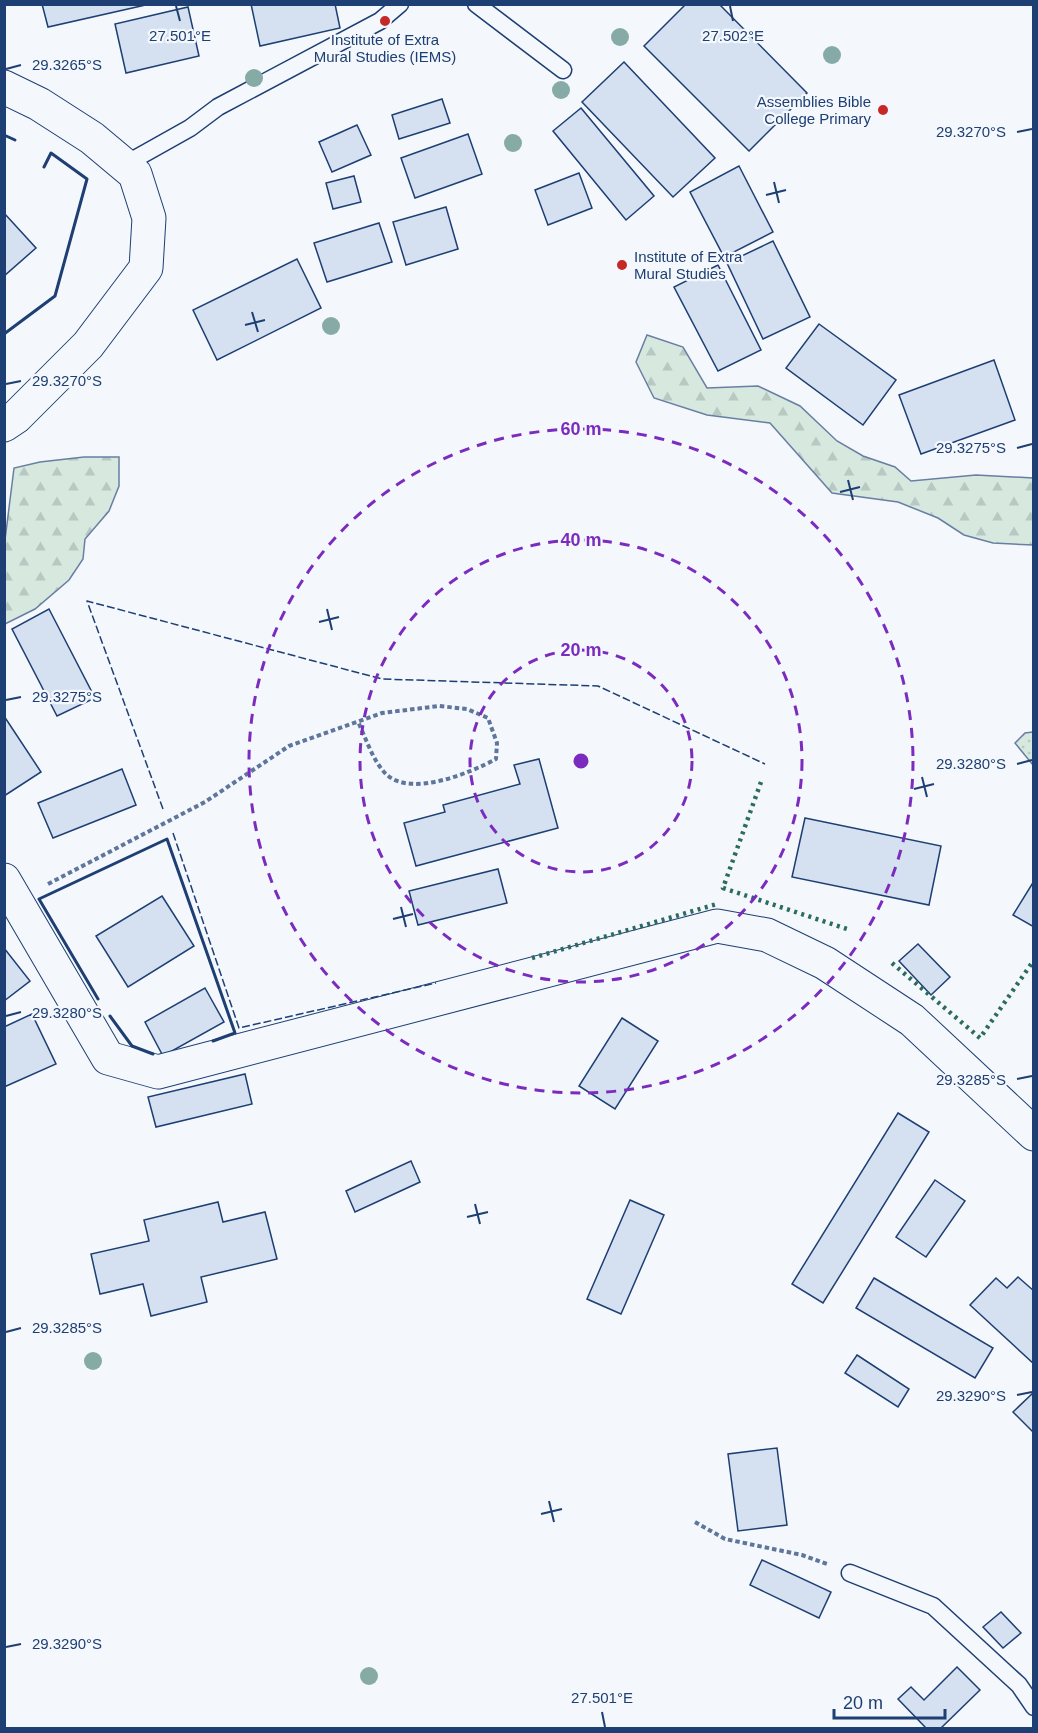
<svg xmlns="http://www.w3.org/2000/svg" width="1038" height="1733" viewBox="0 0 1038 1733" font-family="Arial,sans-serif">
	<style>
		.grass { fill: url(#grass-dots); stroke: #687fa3; stroke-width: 1.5 }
		.forest { fill: url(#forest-firs); stroke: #687fa3; stroke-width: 1.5 }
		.building { fill: #d5e0f0; stroke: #1d3f73; stroke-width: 1.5 }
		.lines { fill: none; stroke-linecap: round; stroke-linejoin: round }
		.service-casing { stroke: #1d3f73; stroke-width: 19 }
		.minor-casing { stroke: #1d3f73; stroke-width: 35 }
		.secondary-casing { stroke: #1d3f73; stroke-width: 35 }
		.path { stroke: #5e769c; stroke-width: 4; stroke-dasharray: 4.5 3; stroke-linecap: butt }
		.service { stroke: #f4f7fb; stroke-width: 16 }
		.minor { stroke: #f4f7fb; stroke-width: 33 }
		.secondary { stroke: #f4f7fb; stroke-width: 33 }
		.hedge { stroke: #2c6c60; stroke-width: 4.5; stroke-dasharray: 3 4.5; stroke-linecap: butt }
		.fence { stroke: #1d3f73; stroke-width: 1.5; stroke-dasharray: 8 3; stroke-linecap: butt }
		.wall { stroke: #1d3f73; stroke-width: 3 }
		.tree { fill: #86aba6 }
		.ticks { fill: none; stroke: #1d3f73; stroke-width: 2 }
		.ring { fill: none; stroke: #7b2cbf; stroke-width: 3; stroke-dasharray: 10 8 }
		.poi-dot { fill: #c62828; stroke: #f4f7fb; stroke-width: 2 }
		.labels { text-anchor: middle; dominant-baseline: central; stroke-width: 4.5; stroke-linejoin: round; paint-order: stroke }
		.poi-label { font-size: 15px; fill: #1d3f73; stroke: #f4f7fb }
		.ticks-label { font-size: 15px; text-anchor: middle; fill: #1d3f73; stroke: #f4f7fb; stroke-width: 4.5; stroke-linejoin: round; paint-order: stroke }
		.centre { fill: #7b2cbf; stroke: #f4f7fb; stroke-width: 3 }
		.ring-label { font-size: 18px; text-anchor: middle; font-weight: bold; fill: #7b2cbf; stroke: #f4f7fb; stroke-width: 4.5; stroke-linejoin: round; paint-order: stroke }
	</style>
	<defs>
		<pattern id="grass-dots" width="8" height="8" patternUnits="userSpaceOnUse" patternTransform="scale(1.5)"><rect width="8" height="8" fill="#d7e8df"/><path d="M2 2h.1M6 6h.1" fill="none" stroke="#b8c8c3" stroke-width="1.8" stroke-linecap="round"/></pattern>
		<pattern id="forest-firs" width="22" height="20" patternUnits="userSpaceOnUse" patternTransform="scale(1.5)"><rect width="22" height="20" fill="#d7e8df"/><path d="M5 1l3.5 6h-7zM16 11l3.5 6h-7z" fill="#b8c8c3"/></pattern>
	</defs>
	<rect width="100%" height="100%" fill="#f4f7fb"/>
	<!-- grass -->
	<polygon class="grass" points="1033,732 1034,732 1033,765 1015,743 1025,733"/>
	<!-- forest -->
	<g class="forest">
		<polygon points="647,335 683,347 707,388 758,386 800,406 837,441 863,456 895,467 911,481 976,475 1033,478 1033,545 993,543 964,535 938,518 898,502 832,493 770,423 707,415 654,398 636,362"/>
		<polygon points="84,457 119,457 119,486 109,511 85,539 83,559 69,580 35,609 5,624 5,540 14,468 40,462"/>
	</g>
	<!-- building -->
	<g class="building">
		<polygon points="42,4 150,4 48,27"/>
		<polygon points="251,4 335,4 340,28 260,46"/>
		<polygon points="686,4 719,4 807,93 749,151 644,46"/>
		<polygon points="188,7 199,56 126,73 115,24"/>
		<polygon points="624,62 715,158 673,197 582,102"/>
		<polygon points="442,99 450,123 399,139 392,115"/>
		<polygon points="581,108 654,196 626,220 553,131"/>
		<polygon points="357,125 371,155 332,172 319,142"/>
		<polygon points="468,134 482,174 415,198 401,158"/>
		<polygon points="739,166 773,232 724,257 690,192"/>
		<polygon points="579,173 592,208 548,225 535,190"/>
		<polygon points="354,176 361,202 333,209 326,183"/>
		<polygon points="446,207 458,249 406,265 393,222"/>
		<polygon points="4,213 36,248 4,276"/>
		<polygon points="379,223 392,262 327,282 314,243"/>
		<polygon points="773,241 810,317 763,339 727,263"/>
		<polygon points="297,259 321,308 217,360 193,310"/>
		<polygon points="718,265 761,350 718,371 674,287"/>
		<polygon points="819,324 896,380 863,425 786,368"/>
		<polygon points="994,360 1015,420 921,454 899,395"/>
		<polygon points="49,609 95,698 57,716 12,629"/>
		<polygon points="4,716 41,772 4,796"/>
		<polygon points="539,759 558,828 416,866 404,823 445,812 443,805 520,784 514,765"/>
		<polygon points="122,769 136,805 53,838 38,803"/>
		<polygon points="805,818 941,846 929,905 792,877"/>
		<polygon points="498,869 507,903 418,925 409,891"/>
		<polygon points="1034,881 1034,927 1013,915"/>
		<polygon points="162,896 194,946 128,987 96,936"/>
		<polygon points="918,944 950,977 931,995 899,961"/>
		<polygon points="4,948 30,981 4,1001"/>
		<polygon points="205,988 224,1022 163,1056 145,1022"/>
		<polygon points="32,1014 56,1064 4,1087 4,1027"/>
		<polygon points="622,1018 658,1041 615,1109 579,1086"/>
		<polygon points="245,1074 252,1104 156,1127 148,1097"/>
		<polygon points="898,1113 929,1132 823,1303 792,1284"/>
		<polygon points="411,1161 420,1182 355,1212 346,1191"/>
		<polygon points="935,1180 965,1201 926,1257 896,1237"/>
		<polygon points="630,1200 664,1215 621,1314 587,1299"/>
		<polygon points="218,1202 223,1222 265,1212 277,1259 201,1277 207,1302 151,1316 143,1284 100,1294 91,1254 149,1241 144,1220"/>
		<polygon points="1018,1277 1034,1291 1034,1364 970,1305 996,1278 1007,1288"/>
		<polygon points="874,1278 993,1348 975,1378 856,1308"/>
		<polygon points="857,1355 909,1389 898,1407 845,1373"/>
		<polygon points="1034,1392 1034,1433 1013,1412"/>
		<polygon points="777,1448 787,1525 738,1531 728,1454"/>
		<polygon points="762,1560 831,1592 819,1618 750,1585"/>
		<polygon points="1001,1612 1021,1633 1003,1648 983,1627"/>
		<polygon points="957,1667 980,1690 941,1728 926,1728 898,1699 911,1687 924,1700"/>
	</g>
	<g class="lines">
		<defs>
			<g id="service">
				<polyline points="476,4 563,70"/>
				<polyline points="124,165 190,128 218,107 380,21 400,4"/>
				<polyline points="850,1573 933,1606 1019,1685 1034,1707"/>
			</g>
			<polyline id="minor" points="4,880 108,1058 158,1072 717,926 767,935 825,963 912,1020 1034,1134"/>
			<polyline id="secondary" points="4,87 39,104 92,138 135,174 149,218 146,268 88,345 16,417 4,425"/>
		</defs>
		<!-- service casing -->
		<use href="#service" class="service-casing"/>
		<!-- minor casing -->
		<use href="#minor" class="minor-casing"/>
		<!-- secondary casing -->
		<use href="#secondary" class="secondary-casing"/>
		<!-- path -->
		<g class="path">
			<path d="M48 884 205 802 289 746 382 713 439 706 467 709 488 718 497 743 496 759C470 773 412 797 387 775 373 762 366 738 358 722"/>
			<polyline points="695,1522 725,1539 802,1555 827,1564"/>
		</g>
		<!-- service -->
		<use href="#service" class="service"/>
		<!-- minor -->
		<use href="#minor" class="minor"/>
		<!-- secondary -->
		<use href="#secondary" class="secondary"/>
		<!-- hedge -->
		<g class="hedge">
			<polyline points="761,782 723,888 850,930"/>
			<polyline points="532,958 717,904"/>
			<polyline points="892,963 980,1038 1034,960"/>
		</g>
		<!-- fence -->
		<g class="fence">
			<polyline points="163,809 87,601 382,679 598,686 765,764"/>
			<polyline points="173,833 239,1028 436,983"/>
		</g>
		<!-- wall -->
		<g class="wall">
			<polyline points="4,135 15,140"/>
			<polyline points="4,334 55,296 87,179 51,153 44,167"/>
			<polyline points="98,999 39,899 167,839 235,1033 213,1041"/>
			<polyline points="110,1016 132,1046 153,1054"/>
		</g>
	</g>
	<!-- trees -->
	<g class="tree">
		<circle cx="620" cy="37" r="9"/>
		<circle cx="832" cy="55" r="9"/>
		<circle cx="254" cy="78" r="9"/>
		<circle cx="561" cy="90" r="9"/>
		<circle cx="513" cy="143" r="9"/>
		<circle cx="331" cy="326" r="9"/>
		<circle cx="93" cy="1361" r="9"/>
		<circle cx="369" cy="1676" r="9"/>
	</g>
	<!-- ticks -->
	<path class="ticks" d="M176 6 180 21M730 6 733 21M6 69 21 65M1017 132 1032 129M774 182 779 203M766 195 786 190M252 312 258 332M245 325 265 320M6 384 21 381M1017 448 1032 444M848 480 853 500M840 492 860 487M327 609 332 630M319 622 339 617M6 700 21 697M1017 764 1032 760M922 777 927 797M914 789 934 784M401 907 406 927M393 919 413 914M6 1016 21 1012M1017 1079 1032 1076M475 1204 480 1224M467 1217 488 1212M6 1332 21 1328M1017 1395 1032 1392M549 1501 554 1522M541 1514 562 1509M6 1647 21 1644M602 1712 605 1727"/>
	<!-- distance rings -->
	<g class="ring">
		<circle cx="581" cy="761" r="111"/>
		<circle cx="581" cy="761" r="221"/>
		<circle cx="581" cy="761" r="332"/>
	</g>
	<!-- markers -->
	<g class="poi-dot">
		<circle cx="385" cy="21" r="6"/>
		<circle cx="883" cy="110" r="6"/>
		<circle cx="622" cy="265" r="6"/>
	</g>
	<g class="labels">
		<!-- poi labels -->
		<g class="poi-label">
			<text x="385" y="39">Institute of Extra<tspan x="385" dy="17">Mural Studies (IEMS)</tspan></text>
			<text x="871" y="101" text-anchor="end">Assemblies Bible<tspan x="871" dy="17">College Primary</tspan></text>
			<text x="634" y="256" text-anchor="start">Institute of Extra<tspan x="634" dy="17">Mural Studies</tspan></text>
		</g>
	</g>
	<g class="ticks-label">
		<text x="733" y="41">27.502°E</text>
		<text x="180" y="41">27.501°E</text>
		<text x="67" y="70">29.3265°S</text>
		<text x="971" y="137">29.3270°S</text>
		<text x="67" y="386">29.3270°S</text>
		<text x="971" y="453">29.3275°S</text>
		<text x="67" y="702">29.3275°S</text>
		<text x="971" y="769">29.3280°S</text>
		<text x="67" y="1018">29.3280°S</text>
		<text x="971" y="1085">29.3285°S</text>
		<text x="67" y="1333">29.3285°S</text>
		<text x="971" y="1401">29.3290°S</text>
		<text x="67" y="1649">29.3290°S</text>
		<text x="602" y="1703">27.501°E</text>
	</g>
	<circle cx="581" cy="761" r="9" class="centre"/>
	<g class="ring-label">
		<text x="581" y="435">60 m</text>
		<text x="581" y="546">40 m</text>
		<text x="581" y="656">20 m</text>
	</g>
	<!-- border -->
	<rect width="1038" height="1733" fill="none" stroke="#1d3f73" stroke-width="12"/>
	<!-- scale -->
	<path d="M834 1709v9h111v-9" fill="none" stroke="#1d3f73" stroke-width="3"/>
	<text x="843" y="1709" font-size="18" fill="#1d3f73" stroke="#f4f7fb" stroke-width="4.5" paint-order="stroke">20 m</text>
</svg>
